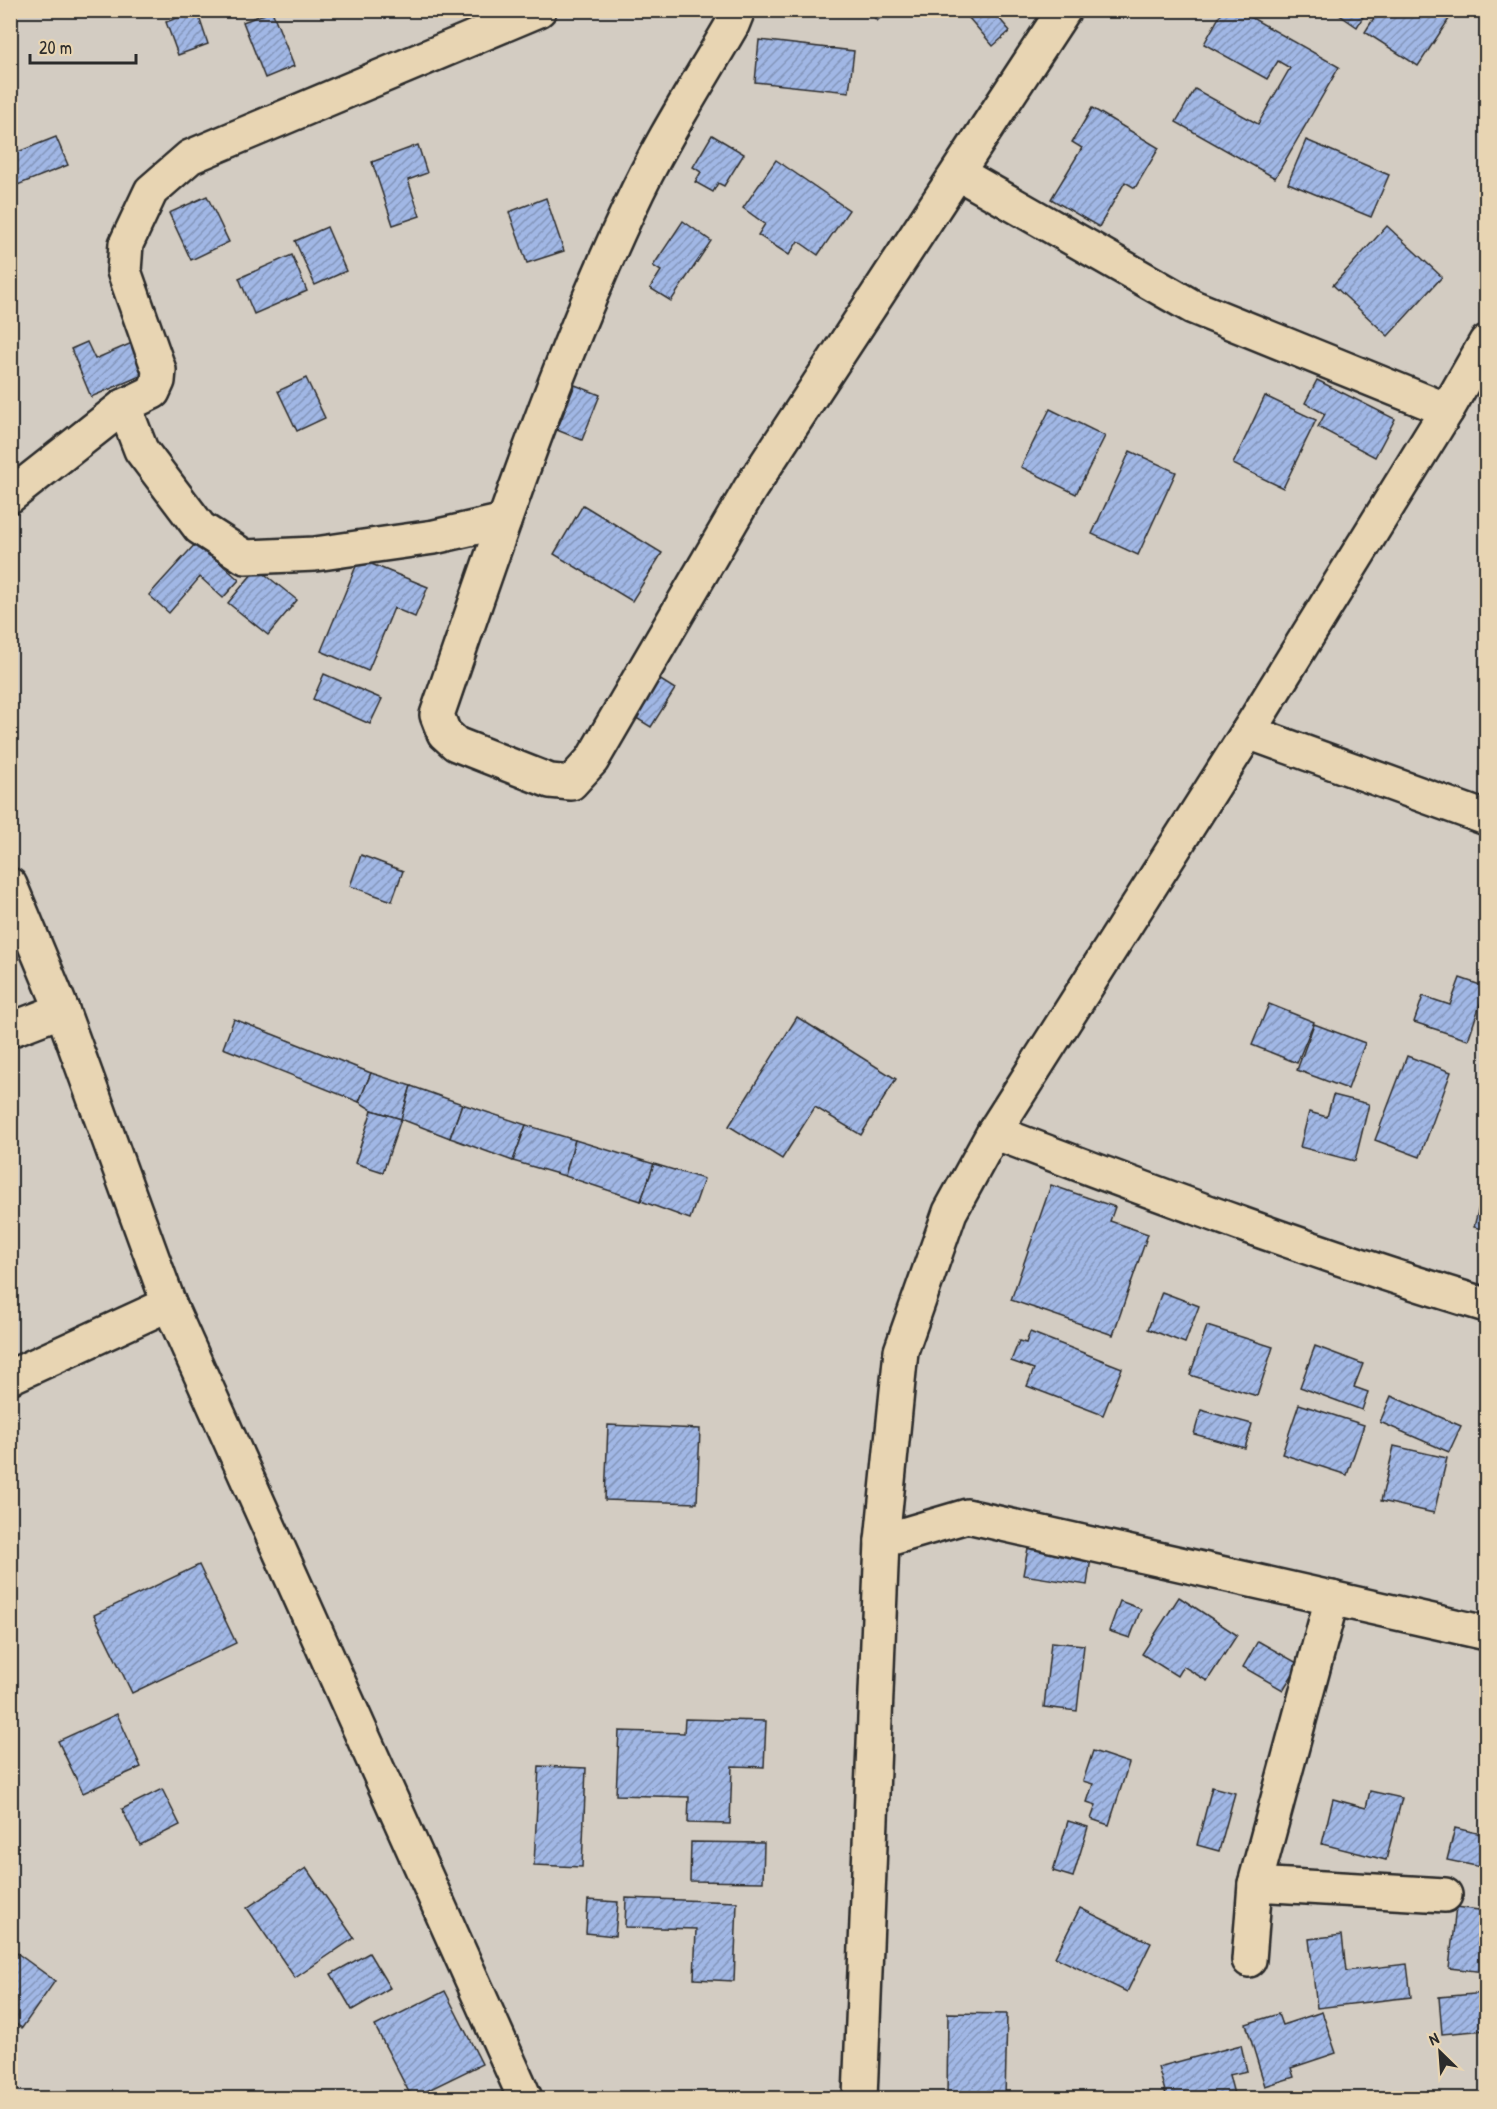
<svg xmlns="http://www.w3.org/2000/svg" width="1497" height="2109" viewBox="0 0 1497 2109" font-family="'Patrick Hand',sans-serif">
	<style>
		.building { fill: url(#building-hatch); stroke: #2b2b2b; stroke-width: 1.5 }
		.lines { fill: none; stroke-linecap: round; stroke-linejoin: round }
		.minor-casing { stroke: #2b2b2b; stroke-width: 38 }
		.minor { stroke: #e8d5b3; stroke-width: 33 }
	</style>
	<defs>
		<pattern id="building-hatch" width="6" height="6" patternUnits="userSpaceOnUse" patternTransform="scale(1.5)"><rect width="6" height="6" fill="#a1b7e5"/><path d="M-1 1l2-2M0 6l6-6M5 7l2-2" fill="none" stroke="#8395ba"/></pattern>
	</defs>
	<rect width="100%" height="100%" fill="#d3ccc2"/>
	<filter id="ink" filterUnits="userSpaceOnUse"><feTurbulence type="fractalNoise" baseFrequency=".0167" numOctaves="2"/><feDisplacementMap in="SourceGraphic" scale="12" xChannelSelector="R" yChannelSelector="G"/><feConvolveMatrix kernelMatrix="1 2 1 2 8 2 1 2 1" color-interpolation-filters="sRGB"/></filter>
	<g filter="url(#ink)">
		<!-- building -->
		<g class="building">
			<polygon points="868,10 889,10 877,21"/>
			<polygon points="962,10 992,10 1010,31 993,46"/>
			<polygon points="1223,10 1238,10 1339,67 1275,178 1176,122 1195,89 1258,124 1290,68 1278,61 1267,79 1204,44"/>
			<polygon points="1340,10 1367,10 1357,27 1338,14"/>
			<polygon points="1379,10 1455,10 1418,66 1365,32"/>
			<polygon points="197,11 208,44 178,55 166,22"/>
			<polygon points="272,11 294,66 265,78 243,22"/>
			<polygon points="759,40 854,51 849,92 755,82"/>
			<polygon points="1092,108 1159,148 1135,188 1125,182 1099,227 1051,199 1082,148 1072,142"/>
			<polygon points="712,135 744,154 724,186 718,183 713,192 695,182 701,172 693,167"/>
			<polygon points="56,137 68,165 10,188 10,155"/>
			<polygon points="1306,140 1389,175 1371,217 1288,183"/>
			<polygon points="418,145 427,173 408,180 420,216 393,225 372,162"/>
			<polygon points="776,160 849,210 818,255 798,241 789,255 758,235 765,224 743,208"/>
			<polygon points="207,196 229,242 191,260 169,213"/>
			<polygon points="546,198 564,251 527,263 509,212"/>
			<polygon points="683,221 711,241 671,301 650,288 661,271 653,266"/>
			<polygon points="1387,226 1442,277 1388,336 1333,285"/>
			<polygon points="327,227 346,271 315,285 295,241"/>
			<polygon points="292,255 307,291 254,314 239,278"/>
			<polygon points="87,342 95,359 132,343 145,374 91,397 71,349"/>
			<polygon points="306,378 325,418 297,431 278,391"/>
			<polygon points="1317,380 1395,419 1375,457 1318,427 1325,414 1305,403"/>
			<polygon points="575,385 600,395 582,440 557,430"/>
			<polygon points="1265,396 1316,420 1283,488 1233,464"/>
			<polygon points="1050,409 1105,436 1076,494 1021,467"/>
			<polygon points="1130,451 1176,472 1138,555 1092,534"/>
			<polygon points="583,505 662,553 632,601 554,554"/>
			<polygon points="197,542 239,580 223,598 200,577 169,613 149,595"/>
			<polygon points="359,559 428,587 415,617 394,608 368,671 321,651"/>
			<polygon points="257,568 297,600 268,635 228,603"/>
			<polygon points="324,674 382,699 370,724 313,699"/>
			<polygon points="651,674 675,689 651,727 628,713"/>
			<polygon points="361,855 403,871 392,901 350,886"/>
			<polygon points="1460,978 1486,987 1468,1040 1414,1022 1423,996 1450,1005"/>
			<polygon points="1269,1004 1314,1022 1297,1063 1252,1045"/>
			<polygon points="797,1017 896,1079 861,1135 815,1107 782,1159 729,1126"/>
			<polygon points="234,1019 371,1073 359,1102 223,1048"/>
			<polygon points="1314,1024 1365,1043 1348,1089 1297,1070"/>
			<polygon points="1407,1056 1451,1072 1420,1157 1375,1140"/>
			<polygon points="371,1073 411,1086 401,1119 372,1110 359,1102"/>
			<polygon points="411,1086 462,1104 450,1138 401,1119"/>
			<polygon points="1333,1095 1369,1104 1355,1161 1300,1147 1309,1112 1327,1117"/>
			<polygon points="462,1104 526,1125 513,1161 450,1138"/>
			<polygon points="372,1110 401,1119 383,1172 355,1163"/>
			<polygon points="526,1125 575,1140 565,1176 513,1161"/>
			<polygon points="575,1140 654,1164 641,1201 565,1176"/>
			<polygon points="654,1164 704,1179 690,1219 641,1201"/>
			<polygon points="1486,1179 1486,1230 1474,1227"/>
			<polygon points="1051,1185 1115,1207 1110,1221 1148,1234 1113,1335 1011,1300"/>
			<polygon points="1162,1292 1199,1306 1185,1343 1148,1329"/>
			<polygon points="1207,1326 1273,1347 1257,1396 1190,1375"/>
			<polygon points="1030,1332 1122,1368 1103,1415 1027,1386 1034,1369 1011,1361 1019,1341 1026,1343"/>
			<polygon points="1315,1346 1363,1364 1354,1387 1368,1392 1362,1410 1300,1387"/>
			<polygon points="1391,1396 1461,1426 1449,1452 1380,1422"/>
			<polygon points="1299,1404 1364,1425 1347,1475 1282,1454"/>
			<polygon points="1201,1410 1252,1424 1245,1448 1194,1434"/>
			<polygon points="608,1425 700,1429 697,1503 605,1500"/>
			<polygon points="1394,1446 1447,1458 1434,1513 1381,1501"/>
			<polygon points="1028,1548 1091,1558 1087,1585 1023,1575"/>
			<polygon points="199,1565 236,1643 132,1693 94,1615"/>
			<polygon points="1179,1597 1237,1635 1207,1681 1183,1666 1177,1676 1142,1654"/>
			<polygon points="1120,1601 1141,1609 1130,1638 1109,1631"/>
			<polygon points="1258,1641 1299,1664 1283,1690 1243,1667"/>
			<polygon points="1051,1642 1084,1645 1077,1711 1044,1707"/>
			<polygon points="117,1714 141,1767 83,1793 58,1741"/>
			<polygon points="685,1719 766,1721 764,1767 732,1766 730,1824 688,1823 689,1797 616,1795 619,1731 684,1733"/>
			<polygon points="1093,1751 1129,1763 1109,1825 1091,1819 1096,1805 1087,1802 1093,1784 1083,1781"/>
			<polygon points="539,1766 586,1768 582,1867 534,1865"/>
			<polygon points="1212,1787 1235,1793 1219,1851 1197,1845"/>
			<polygon points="162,1789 180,1825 140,1845 122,1809"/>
			<polygon points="1370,1791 1402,1798 1386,1860 1322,1844 1333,1799 1366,1808"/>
			<polygon points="1068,1821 1088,1827 1073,1877 1053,1871"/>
			<polygon points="1455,1828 1486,1835 1486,1868 1447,1860"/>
			<polygon points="691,1842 764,1843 763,1882 690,1881"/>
			<polygon points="306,1868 354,1938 295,1978 247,1908"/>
			<polygon points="626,1898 737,1902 734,1981 694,1979 696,1929 625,1927"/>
			<polygon points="588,1900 618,1902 615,1936 586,1933"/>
			<polygon points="1456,1907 1486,1911 1486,1972 1449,1968"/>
			<polygon points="1080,1908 1151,1943 1127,1992 1055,1957"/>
			<polygon points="1342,1935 1346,1971 1407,1964 1411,1997 1317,2008 1309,1939"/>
			<polygon points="10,1948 55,1981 22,2028 10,2020"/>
			<polygon points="369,1953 390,1988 352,2010 331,1974"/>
			<polygon points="445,1991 482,2064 412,2098 375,2026"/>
			<polygon points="1486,1993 1486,2030 1442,2034 1439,1997"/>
			<polygon points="1322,2012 1336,2053 1291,2068 1294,2077 1265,2086 1246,2024 1278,2014 1282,2025"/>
			<polygon points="948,2013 1007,2014 1005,2098 947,2098"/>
			<polygon points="1241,2045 1247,2071 1229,2075 1235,2098 1167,2098 1158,2067"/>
			<polygon points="692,2094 693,2098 635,2098"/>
		</g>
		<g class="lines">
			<defs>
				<g id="minor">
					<path d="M738 10 732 25C697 85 659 144 630 207 553 371 496 544 437 715L444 733 456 744 550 781 571 783 592 760 750 489 1064 10"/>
					<polyline points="958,173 1193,307 1447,410"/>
					<polyline points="124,406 141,450 200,528 245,557 315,554 377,545 434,537 504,521"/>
					<polyline points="10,496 124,406 153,392 158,381 159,370 124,271 126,244 151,191 190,157 539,10"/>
					<polyline points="1248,732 1486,818"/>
					<polyline points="10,885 62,1010 169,1304 525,2098"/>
					<polyline points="10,1030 62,1010"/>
					<path d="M994 1132C1157 1194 1319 1255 1486 1305"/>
					<polyline points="10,1377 169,1304"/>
					<polyline points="882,1541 967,1516 1486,1633"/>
					<polyline points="1255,1884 1445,1895"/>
					<polyline points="1249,1960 1255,1884 1332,1598"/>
					<polyline points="860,2098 882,1541 901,1351 950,1212 994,1132 1248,732 1447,410 1486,342"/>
				</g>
			</defs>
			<!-- minor casing -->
			<use href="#minor" class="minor-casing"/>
			<!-- minor -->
			<use href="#minor" class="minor"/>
		</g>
	</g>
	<!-- margin -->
	<rect width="1497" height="2109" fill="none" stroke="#e8d5b3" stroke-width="36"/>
	<rect x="18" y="18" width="1461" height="2073" fill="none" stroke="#2b2b2b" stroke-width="2" filter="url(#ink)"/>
	<!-- north arrow -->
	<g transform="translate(1440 2052) rotate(335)" stroke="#e8d5b3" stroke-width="4.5" paint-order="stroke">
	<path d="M0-4.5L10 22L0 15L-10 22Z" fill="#2b2b2b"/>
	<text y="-9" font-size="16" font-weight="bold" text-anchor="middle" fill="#2b2b2b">N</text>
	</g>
	<!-- scale -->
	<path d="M30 54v9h106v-9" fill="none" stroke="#2b2b2b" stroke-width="3"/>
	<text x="39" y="54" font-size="18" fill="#2b2b2b" stroke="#e8d5b3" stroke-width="4.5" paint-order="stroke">20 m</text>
</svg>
